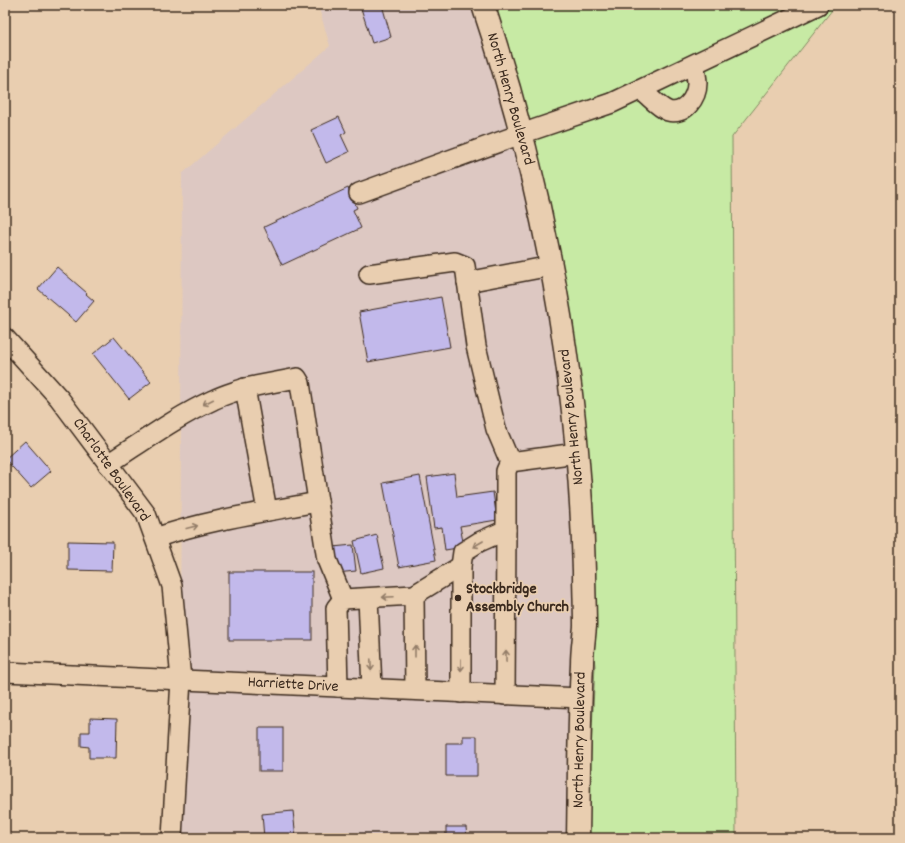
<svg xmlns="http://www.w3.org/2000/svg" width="905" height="843" viewBox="0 0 905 843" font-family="Dekko,sans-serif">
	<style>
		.built { fill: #ddc8c2 }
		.green { fill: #c7eaa4; stroke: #818a61 }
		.building { fill: #c2b9eb; stroke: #3b2a1e }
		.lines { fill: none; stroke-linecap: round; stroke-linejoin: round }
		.minor-casing { stroke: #3b2a1e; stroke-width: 22 }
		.highway-casing { stroke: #3b2a1e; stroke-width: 25 }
		.minor { stroke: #e9ceb0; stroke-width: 19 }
		.highway { stroke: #e9ceb0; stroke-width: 22 }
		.oneway { stroke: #927c67 }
		.poi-dot { fill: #3b2a1e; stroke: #e9ceb0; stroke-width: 1.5 }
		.labels { text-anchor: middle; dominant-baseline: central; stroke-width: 3.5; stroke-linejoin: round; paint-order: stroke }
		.street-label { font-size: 16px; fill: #3b2a1e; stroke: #e9ceb0 }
		.poi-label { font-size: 16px; font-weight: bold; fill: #3b2a1e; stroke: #e9ceb0; text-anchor: start }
	</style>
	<rect width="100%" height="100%" fill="#e9ceb0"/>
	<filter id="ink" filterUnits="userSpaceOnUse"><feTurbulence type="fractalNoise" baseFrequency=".025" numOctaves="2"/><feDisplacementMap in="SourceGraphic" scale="8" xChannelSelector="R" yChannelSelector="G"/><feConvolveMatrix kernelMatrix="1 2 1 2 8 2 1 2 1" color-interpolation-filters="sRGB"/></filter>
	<g filter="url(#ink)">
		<!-- built -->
		<polygon class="built" points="318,5 478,5 563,308 595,666 587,838 173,838 180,693 182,174 330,46"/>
		<!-- green -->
		<polygon class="green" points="478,5 836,5 732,137 736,838 587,838 595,666 573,442 563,308"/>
		<!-- building -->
		<g class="building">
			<polygon points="360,5 382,5 391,37 372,43"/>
			<polygon points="339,117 346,132 341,135 349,152 326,163 311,130"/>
			<polygon points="348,188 357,208 353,210 361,228 282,265 264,227"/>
			<polygon points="57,267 87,293 86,294 94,301 76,322 38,289"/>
			<polygon points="441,297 450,347 368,362 359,312"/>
			<polygon points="114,337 151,382 129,399 93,354"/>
			<polygon points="25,441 51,471 31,488 5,459"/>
			<polygon points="454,473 457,497 493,492 497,520 460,526 464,547 445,550 442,527 434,528 427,477"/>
			<polygon points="420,476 436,560 399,567 383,483"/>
			<polygon points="377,535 384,568 361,573 354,541"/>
			<polygon points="68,541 113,542 112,571 68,570"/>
			<polygon points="353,545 356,571 336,573 333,547"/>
			<rect x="229" y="572" width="83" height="68"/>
			<polygon points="90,718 117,719 116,758 89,758 89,747 81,746 81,732 90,732"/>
			<rect x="259" y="728" width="24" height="43"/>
			<polygon points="463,736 477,736 477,776 446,776 446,743 463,743"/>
			<polygon points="293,811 296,838 264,838 262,814"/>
			<polygon points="446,827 466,827 467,838 446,838"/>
		</g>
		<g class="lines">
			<defs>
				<g id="minor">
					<path d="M641 90C649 96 658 107 668 111 684 116 697 98 697 83 697 77 695 71 694 65"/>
					<polyline points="359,193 521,134 612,103 818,5"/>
					<polyline points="369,274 455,262 465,266 476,346 496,429 510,462"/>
					<polyline points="467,282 551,266"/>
					<polyline points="5,338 59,398 146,514 172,586 181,679 172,838"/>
					<path d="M108 464C142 442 176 417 213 400 223 395 234 392 245 388"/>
					<polyline points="267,511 245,388 297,378 300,383 327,560 343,599"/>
					<polyline points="506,530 506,471 510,462 577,453"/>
					<path d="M155 538C207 520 264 512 318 502"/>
					<polyline points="414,595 415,690"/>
					<polyline points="368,598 372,688"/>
					<polyline points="5,672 581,698"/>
					<polyline points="338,687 336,608 343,599 414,595 461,566"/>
					<polyline points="461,693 461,566 463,552 479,542 506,530 505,695"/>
				</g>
				<path id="highway" d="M483 5C544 188 579 378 584 571 584 589 585 608 585 626 584 639 582 651 582 664 579 722 579 780 578 838"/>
			</defs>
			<!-- minor casing -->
			<use href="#minor" class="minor-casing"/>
			<!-- highway casing -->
			<use href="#highway" class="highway-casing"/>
			<!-- minor -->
			<use href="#minor" class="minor"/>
			<!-- highway -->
			<use href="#highway" class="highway"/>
		</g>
		<!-- one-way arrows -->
		<defs><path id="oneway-shaft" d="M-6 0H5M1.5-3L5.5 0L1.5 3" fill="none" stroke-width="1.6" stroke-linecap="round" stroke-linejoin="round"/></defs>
		<g class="oneway">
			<use href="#oneway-shaft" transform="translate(208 402) rotate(153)"/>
			<use href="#oneway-shaft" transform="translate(192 527) rotate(-14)"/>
			<use href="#oneway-shaft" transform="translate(478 544) rotate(150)"/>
			<use href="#oneway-shaft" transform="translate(388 597) rotate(177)"/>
			<use href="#oneway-shaft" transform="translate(415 651) rotate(-90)"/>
			<use href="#oneway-shaft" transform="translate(506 656) rotate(-90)"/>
			<use href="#oneway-shaft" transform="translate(371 665) rotate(88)"/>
			<use href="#oneway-shaft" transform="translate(461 665) rotate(90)"/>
		</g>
	</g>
	<!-- markers -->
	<circle class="poi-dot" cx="458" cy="598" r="4"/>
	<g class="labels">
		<!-- street labels -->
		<g class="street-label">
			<text transform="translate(510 99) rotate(74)">North Henry Boulevard</text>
			<text transform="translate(572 417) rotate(-96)">North Henry Boulevard</text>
			<text transform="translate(111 470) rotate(55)">Charlotte Boulevard</text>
			<text transform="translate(293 685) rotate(3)">Harriette Drive</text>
			<text transform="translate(580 740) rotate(-89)">North Henry Boulevard</text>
		</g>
		<!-- poi labels -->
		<g class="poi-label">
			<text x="466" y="589">Stockbridge<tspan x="466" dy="18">Assembly Church</tspan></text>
		</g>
	</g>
	<!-- margin -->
	<rect width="905" height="843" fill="none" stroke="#e9ceb0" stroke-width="20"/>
	<rect x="10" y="10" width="885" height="823" fill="none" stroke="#3b2a1e" stroke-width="1.5" filter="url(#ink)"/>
</svg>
